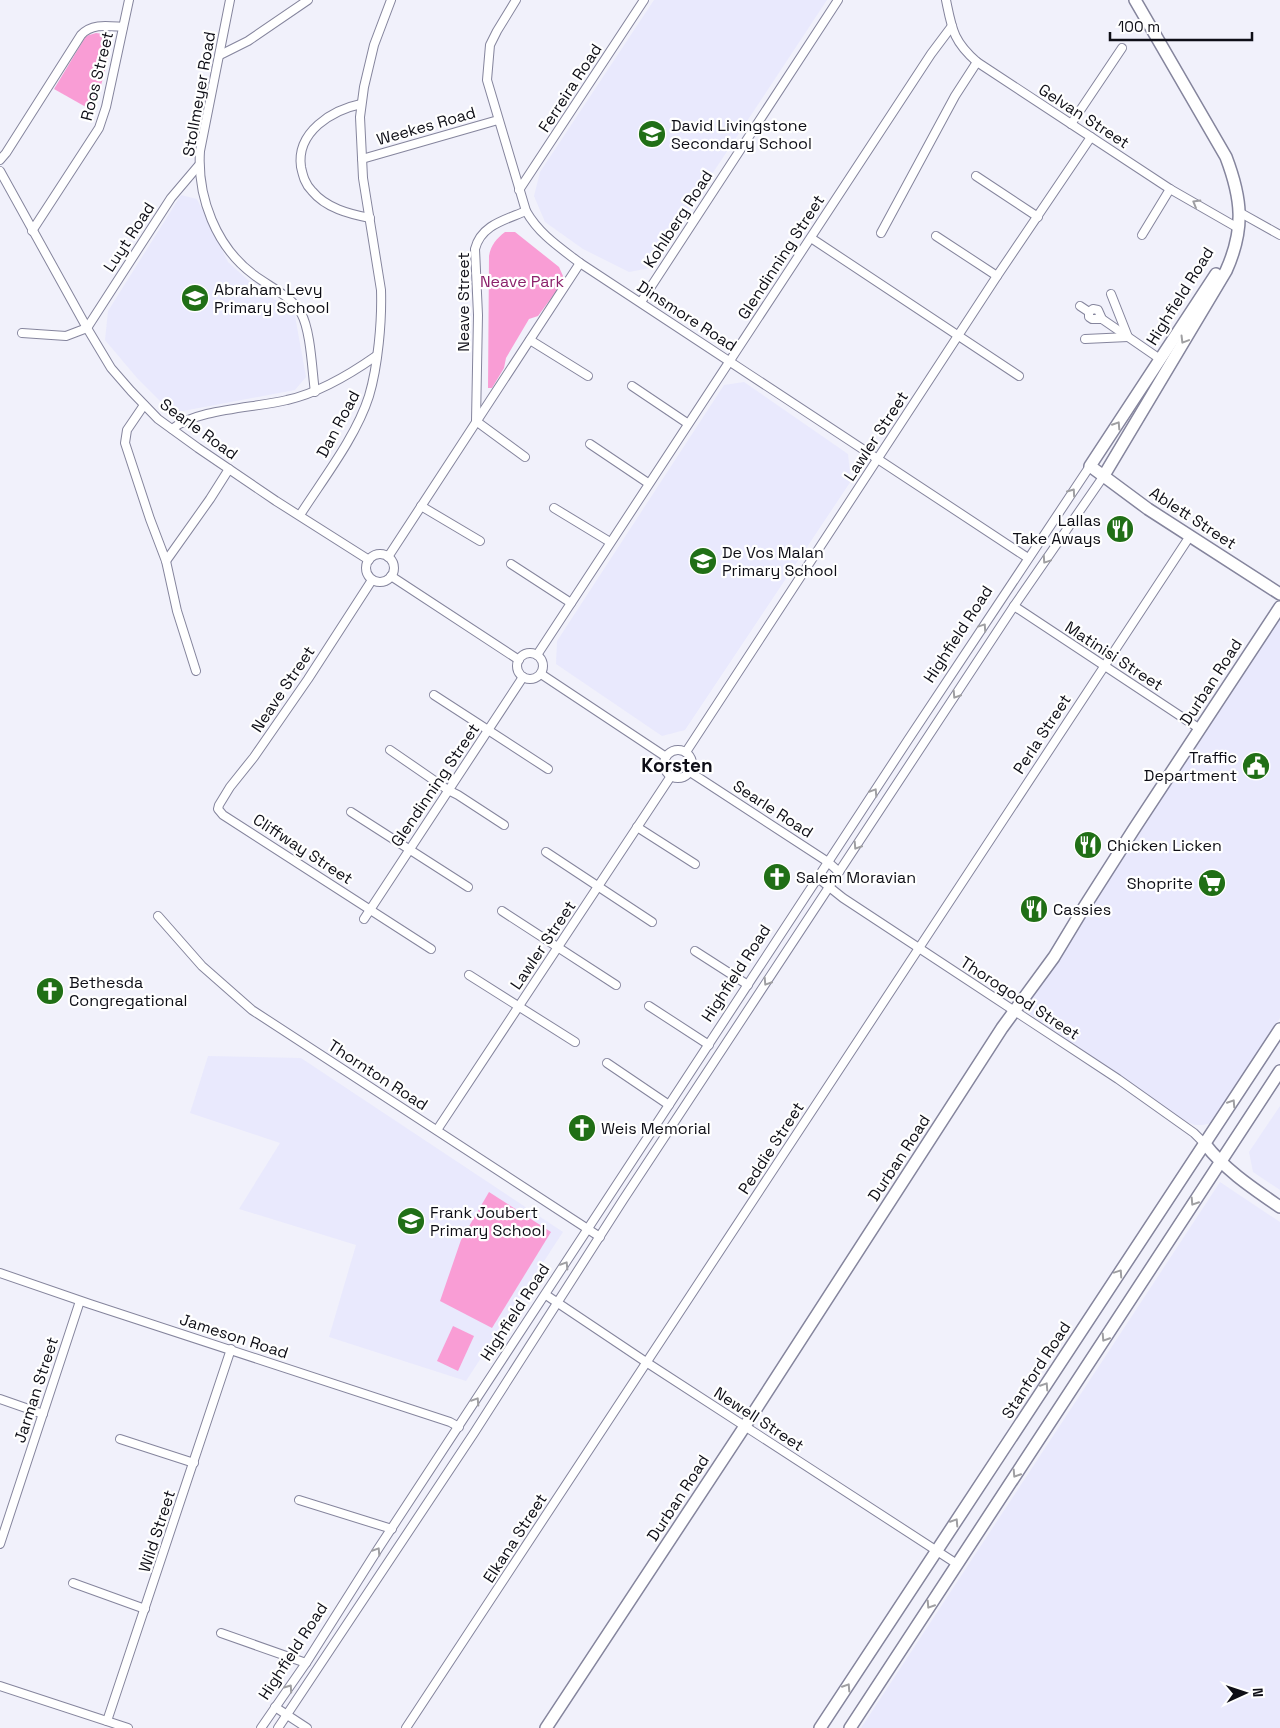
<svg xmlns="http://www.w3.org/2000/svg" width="1280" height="1728" viewBox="0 0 1280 1728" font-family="'Space Grotesk',sans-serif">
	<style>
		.built { fill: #e9e9fd }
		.green { fill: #f99dd5 }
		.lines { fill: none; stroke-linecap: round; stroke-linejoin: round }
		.street-casing { stroke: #85859d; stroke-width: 10 }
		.secondary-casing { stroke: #85859d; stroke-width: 14 }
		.street { stroke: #fff; stroke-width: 8 }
		.secondary { stroke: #fff; stroke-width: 11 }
		.oneway { stroke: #9f9fa2 }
		.labels { text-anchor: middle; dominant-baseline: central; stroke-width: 4.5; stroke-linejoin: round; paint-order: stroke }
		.street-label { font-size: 16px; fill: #0e0e16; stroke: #fff }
		.poi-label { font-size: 16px; fill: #0e0e16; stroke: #fff; text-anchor: start }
		.park-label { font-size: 16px; fill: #8b216b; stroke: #fff }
		.quarter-label { font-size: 19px; font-weight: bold; fill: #0e0e16; stroke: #fff }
	</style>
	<rect width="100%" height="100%" fill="#f1f1fb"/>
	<!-- built -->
	<g class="built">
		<polygon points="654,0 827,0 650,268 629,272 583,249 545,222 534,196 540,172"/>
		<polygon points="181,195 197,199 228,262 259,290 287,307 295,316 306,377 295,390 172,413 137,378 105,340 108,311"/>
		<polygon points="744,382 848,454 851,481 685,730 662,736 556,664 557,641 724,385"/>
		<polygon points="1280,618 1280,1018 1211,1123 1203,1125 1195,1125 1185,1121 1024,1010"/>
		<polygon points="208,1056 301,1058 563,1232 466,1381 329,1337 356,1245 239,1209 280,1143 190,1113"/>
		<polygon points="1280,1106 1280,1190 1253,1172 1249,1152"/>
		<polygon points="1220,1182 1280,1222 1280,1728 861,1728"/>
	</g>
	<!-- green -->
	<g class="green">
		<polygon points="96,33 110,35 111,38 104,75 93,111 54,89 86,36"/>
		<path d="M505 232H515L559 267 563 276V282L538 316 529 319 506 358 504 368 492 388H488L489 256C491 245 496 239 505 232Z"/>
		<polygon points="489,1192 551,1232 492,1328 440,1301 461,1240"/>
		<polygon points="453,1326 474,1336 458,1371 437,1361"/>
	</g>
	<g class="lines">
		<defs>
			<g id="street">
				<path d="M230 0 200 151C197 197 216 247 254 275 270 287 291 296 301 313 311 331 312 371 315 392"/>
				<path d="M516 0 497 31 490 45 487 80 526 211C539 234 559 247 580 263L1028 558"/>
				<path d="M946 0C952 29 953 41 977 62L1170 189 1238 228"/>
				<polyline points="220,55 248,41 308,0"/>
				<path d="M361 104C332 110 296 132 301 167 303 176 305 184 312 191 326 208 349 214 370 218"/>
				<polyline points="1071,124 1122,48"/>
				<polyline points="362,159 498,120"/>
				<path d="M0 160 6 153 81 35C92 23 108 26 123 27"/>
				<polyline points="0,171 87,328 111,368 131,391 158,419 198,448 276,501 369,560"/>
				<polyline points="976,176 1038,217"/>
				<polyline points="519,190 644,0"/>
				<polyline points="1239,212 1280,235"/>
				<polyline points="32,231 99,128 106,107 129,0"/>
				<polyline points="881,233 955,96 977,62"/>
				<polyline points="1142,235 1170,189"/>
				<polyline points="936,236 997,276"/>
				<polyline points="811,238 1019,376"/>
				<polyline points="641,302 838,0"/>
				<polyline points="1080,306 1089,312 1089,317 1092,319 1102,319 1160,359"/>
				<polyline points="1089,312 1093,309 1098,310 1102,319"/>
				<polyline points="22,333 66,336 87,328 171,198 199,165"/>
				<polyline points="1085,339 1128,337 1111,294"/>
				<polyline points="530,340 588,376"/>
				<polyline points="632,386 687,423"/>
				<polyline points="144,405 127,430 125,443 150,519 166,561 177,611 196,671"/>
				<path d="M172 429C197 409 254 408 287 400 319 393 349 375 376 356"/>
				<polyline points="590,444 648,483"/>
				<path d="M525 457 476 421 478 315 475 249C481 225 505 220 526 211"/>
				<polyline points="421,506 480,541"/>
				<polyline points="554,508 610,542"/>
				<path d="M300 515C323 479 356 437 369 396 378 366 382 321 381 290L363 178 360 117 364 87 374 45 391 0"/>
				<circle cx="380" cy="568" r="14"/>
				<polyline points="388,557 580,263"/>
				<polyline points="166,561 210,499 229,469"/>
				<polyline points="511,564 571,603"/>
				<polyline points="391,576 519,660"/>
				<polyline points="372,580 308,679 254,757 230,787 219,805 218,809 223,815 431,949"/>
				<polyline points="1014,606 1200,729"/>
				<circle cx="530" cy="666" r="13"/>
				<polyline points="537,655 931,54 952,26"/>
				<polyline points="541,674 666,757"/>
				<polyline points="434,695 548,769"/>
				<polyline points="390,750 448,790 458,795 504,825"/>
				<circle cx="678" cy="764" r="14"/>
				<polyline points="686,752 997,276 1091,137"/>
				<polyline points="690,772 828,862 839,872"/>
				<polyline points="351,812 468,887"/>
				<polyline points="637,827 695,864"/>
				<polyline points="546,852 652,922"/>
				<polyline points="818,878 843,898 1118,1079 1194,1133 1205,1144"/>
				<polyline points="502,911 616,985"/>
				<polyline points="158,916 202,966 252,1010 600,1237"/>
				<polyline points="364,919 523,677"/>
				<polyline points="695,951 748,985"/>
				<polyline points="469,975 575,1042"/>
				<polyline points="649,1006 709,1045"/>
				<polyline points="607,1063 669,1105"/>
				<polyline points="437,1130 671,776"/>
				<polyline points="0,1273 90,1304 450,1422 459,1427"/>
				<polyline points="546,1295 646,1362 957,1564"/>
				<polyline points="0,1399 43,1414"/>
				<polyline points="120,1439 194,1463"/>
				<polyline points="299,1500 392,1529"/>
				<polyline points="0,1544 80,1301"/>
				<polyline points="73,1583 145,1609"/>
				<polyline points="221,1633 306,1663"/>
				<polyline points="0,1686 128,1728"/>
				<polyline points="275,1707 307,1728"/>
				<polyline points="107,1721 231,1349"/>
				<polyline points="261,1728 306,1663 378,1549 908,740 1090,466"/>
				<polyline points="278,1728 474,1433 623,1200 1014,606 1103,477"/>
				<polyline points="406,1728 1190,536"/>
			</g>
			<g id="secondary">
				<polyline points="1216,274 1090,466 1148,509 1280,594"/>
				<path d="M1103 477 1226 271C1245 229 1242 199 1226 157L1135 0"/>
				<path d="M1205 1144C1225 1170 1254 1189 1280 1207"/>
				<polyline points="546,1728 745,1426 1002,1028 1054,957 1083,909 1134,829 1280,607"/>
				<polyline points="820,1728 1280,1029"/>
				<polyline points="850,1728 1280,1071"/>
			</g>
		</defs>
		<!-- street casing -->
		<use href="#street" class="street-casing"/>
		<!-- secondary casing -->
		<use href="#secondary" class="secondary-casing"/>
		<!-- street -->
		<use href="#street" class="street"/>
		<!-- secondary -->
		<use href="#secondary" class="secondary"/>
	</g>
	<!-- one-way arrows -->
	<defs><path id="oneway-chevron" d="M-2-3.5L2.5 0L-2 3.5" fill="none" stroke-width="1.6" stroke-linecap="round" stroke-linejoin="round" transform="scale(1.25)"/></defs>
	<g class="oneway">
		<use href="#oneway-chevron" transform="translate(1196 203) rotate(-150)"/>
		<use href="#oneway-chevron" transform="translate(1184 340) rotate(121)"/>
		<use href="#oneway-chevron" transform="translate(1117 425) rotate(-57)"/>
		<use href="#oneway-chevron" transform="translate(1072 492) rotate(-55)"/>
		<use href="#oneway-chevron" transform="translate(1046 560) rotate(124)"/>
		<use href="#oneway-chevron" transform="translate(983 627) rotate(-56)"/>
		<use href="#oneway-chevron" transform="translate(956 695) rotate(123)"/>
		<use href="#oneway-chevron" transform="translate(874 792) rotate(-57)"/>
		<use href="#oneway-chevron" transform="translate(857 846) rotate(123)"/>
		<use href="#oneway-chevron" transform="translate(767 982) rotate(123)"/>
		<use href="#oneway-chevron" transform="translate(1232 1103) rotate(-57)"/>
		<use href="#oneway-chevron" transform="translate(1194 1202) rotate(123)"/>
		<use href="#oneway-chevron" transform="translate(565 1265) rotate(-58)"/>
		<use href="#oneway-chevron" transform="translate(1119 1273) rotate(-56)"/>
		<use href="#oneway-chevron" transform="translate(1105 1338) rotate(123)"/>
		<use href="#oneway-chevron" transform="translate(1045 1386) rotate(-57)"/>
		<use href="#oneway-chevron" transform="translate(476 1401) rotate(-57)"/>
		<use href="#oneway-chevron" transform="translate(1016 1474) rotate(123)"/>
		<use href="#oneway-chevron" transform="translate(955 1522) rotate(-57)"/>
		<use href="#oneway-chevron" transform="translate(377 1551) rotate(-57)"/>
		<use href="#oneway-chevron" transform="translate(930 1605) rotate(123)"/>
		<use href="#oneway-chevron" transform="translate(847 1687) rotate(-57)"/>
		<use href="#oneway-chevron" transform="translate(289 1688) rotate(-55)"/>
	</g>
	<!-- icons -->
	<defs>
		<symbol id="school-disc" viewBox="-11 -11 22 22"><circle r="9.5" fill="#206f16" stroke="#fff"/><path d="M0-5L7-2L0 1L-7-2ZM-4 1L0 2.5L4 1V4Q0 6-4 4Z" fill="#fff"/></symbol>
		<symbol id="restaurant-disc" viewBox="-11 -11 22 22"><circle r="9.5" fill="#206f16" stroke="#fff"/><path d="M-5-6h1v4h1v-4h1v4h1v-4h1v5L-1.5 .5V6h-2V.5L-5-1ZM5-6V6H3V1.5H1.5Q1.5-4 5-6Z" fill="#fff"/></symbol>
		<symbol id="civic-disc" viewBox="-11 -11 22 22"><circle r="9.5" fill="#206f16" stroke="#fff"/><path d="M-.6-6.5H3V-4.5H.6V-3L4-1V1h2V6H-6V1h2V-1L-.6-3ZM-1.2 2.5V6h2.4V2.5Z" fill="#fff"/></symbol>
		<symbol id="church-disc" viewBox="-11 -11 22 22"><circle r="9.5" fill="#206f16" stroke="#fff"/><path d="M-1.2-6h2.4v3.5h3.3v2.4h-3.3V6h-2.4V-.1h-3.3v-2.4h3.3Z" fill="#fff"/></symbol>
		<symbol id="supermarket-disc" viewBox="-11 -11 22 22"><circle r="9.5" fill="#206f16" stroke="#fff"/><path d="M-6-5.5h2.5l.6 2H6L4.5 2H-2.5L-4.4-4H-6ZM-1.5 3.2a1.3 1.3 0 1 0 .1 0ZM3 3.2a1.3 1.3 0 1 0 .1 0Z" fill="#fff"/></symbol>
	</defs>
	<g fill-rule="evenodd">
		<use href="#school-disc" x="636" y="118" width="32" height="32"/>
		<use href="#school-disc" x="179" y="282" width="32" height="32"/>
		<use href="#restaurant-disc" x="1104" y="513" width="32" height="32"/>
		<use href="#school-disc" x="687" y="545" width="32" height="32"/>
		<use href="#civic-disc" x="1240" y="750" width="32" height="32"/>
		<use href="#restaurant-disc" x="1072" y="829" width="32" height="32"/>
		<use href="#church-disc" x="761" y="861" width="32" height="32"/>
		<use href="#supermarket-disc" x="1196" y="867" width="32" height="32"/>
		<use href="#restaurant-disc" x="1018" y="893" width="32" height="32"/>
		<use href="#church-disc" x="34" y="975" width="32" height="32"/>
		<use href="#church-disc" x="566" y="1112" width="32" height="32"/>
		<use href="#school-disc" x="395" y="1205" width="32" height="32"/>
	</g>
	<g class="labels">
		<!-- street labels -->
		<g class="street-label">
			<text transform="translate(97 76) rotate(-76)">Roos Street</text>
			<text transform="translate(570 88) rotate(-57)">Ferreira Road</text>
			<text transform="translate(199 94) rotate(-80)">Stollmeyer Road</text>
			<text transform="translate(1084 116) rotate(33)">Gelvan Street</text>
			<text transform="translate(426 126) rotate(-16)">Weekes Road</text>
			<text transform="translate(678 219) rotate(-57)">Kohlberg Road</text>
			<text transform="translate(129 237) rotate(-57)">Luyt Road</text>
			<text transform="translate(781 257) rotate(-57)">Glendinning Street</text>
			<text transform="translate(1180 296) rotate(-58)">Highfield Road</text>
			<text transform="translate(463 302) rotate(-90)">Neave Street</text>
			<text transform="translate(687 316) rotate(33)">Dinsmore Road</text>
			<text transform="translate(338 424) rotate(-62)">Dan Road</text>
			<text transform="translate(199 429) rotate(36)">Searle Road</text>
			<text transform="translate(876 436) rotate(-57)">Lawler Street</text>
			<text transform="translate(1193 518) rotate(33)">Ablett Street</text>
			<text transform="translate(958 634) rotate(-57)">Highfield Road</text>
			<text transform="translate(1114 656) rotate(33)">Matinisi Street</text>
			<text transform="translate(1211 682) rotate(-57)">Durban Road</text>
			<text transform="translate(283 689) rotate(-56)">Neave Street</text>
			<text transform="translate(1042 734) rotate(-57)">Perla Street</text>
			<text transform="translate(435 785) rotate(-56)">Glendinning Street</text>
			<text transform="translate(773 809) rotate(33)">Searle Road</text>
			<text transform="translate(303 849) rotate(33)">Cliffway Street</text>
			<text transform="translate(543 945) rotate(-56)">Lawler Street</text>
			<text transform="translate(736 973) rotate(-57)">Highfield Road</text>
			<text transform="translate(1020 998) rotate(33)">Thorogood Street</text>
			<text transform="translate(378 1075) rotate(33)">Thornton Road</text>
			<text transform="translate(771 1148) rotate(-57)">Peddie Street</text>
			<text transform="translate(899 1158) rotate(-57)">Durban Road</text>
			<text transform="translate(515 1312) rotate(-57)">Highfield Road</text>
			<text transform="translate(234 1336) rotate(18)">Jameson Road</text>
			<text transform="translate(1036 1370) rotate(-57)">Stanford Road</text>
			<text transform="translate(36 1390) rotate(-72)">Jarman Street</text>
			<text transform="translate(759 1419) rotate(33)">Newell Street</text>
			<text transform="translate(678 1498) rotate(-57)">Durban Road</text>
			<text transform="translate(157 1531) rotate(-72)">Wild Street</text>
			<text transform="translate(515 1538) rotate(-57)">Elkana Street</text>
			<text transform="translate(293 1651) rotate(-57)">Highfield Road</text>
		</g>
		<!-- poi labels -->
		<g class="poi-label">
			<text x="671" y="125">David Livingstone<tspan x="671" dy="18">Secondary School</tspan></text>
			<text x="214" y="289">Abraham Levy<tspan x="214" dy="18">Primary School</tspan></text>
			<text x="1101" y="520" text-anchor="end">Lallas<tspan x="1101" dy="18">Take Aways</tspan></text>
			<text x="722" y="552">De Vos Malan<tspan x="722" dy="18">Primary School</tspan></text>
			<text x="1237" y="757" text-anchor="end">Traffic<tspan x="1237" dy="18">Department</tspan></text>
			<text x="1107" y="845">Chicken Licken</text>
			<text x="796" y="877">Salem Moravian</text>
			<text x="1193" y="883" text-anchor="end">Shoprite</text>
			<text x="1053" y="909">Cassies</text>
			<text x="69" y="982">Bethesda<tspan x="69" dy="18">Congregational</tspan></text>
			<text x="601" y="1128">Weis Memorial</text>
			<text x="430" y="1212">Frank Joubert<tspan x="430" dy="18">Primary School</tspan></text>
		</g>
		<!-- park labels -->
		<g class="park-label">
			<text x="522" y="281">Neave Park</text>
		</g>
		<!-- quarter labels -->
		<g class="quarter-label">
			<text x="677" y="765">Korsten</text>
		</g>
	</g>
	<!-- north arrow -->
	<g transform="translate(1245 1693) rotate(87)" stroke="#ffffff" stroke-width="4" paint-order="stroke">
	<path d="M0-4L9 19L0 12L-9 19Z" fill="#0e0e16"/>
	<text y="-8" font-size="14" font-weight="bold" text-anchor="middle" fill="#0e0e16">N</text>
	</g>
	<!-- scale -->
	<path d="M1110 32v8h142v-8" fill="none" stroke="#0e0e16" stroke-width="2.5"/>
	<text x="1118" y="32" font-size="15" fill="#0e0e16" stroke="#ffffff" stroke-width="4" paint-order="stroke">100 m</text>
</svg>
